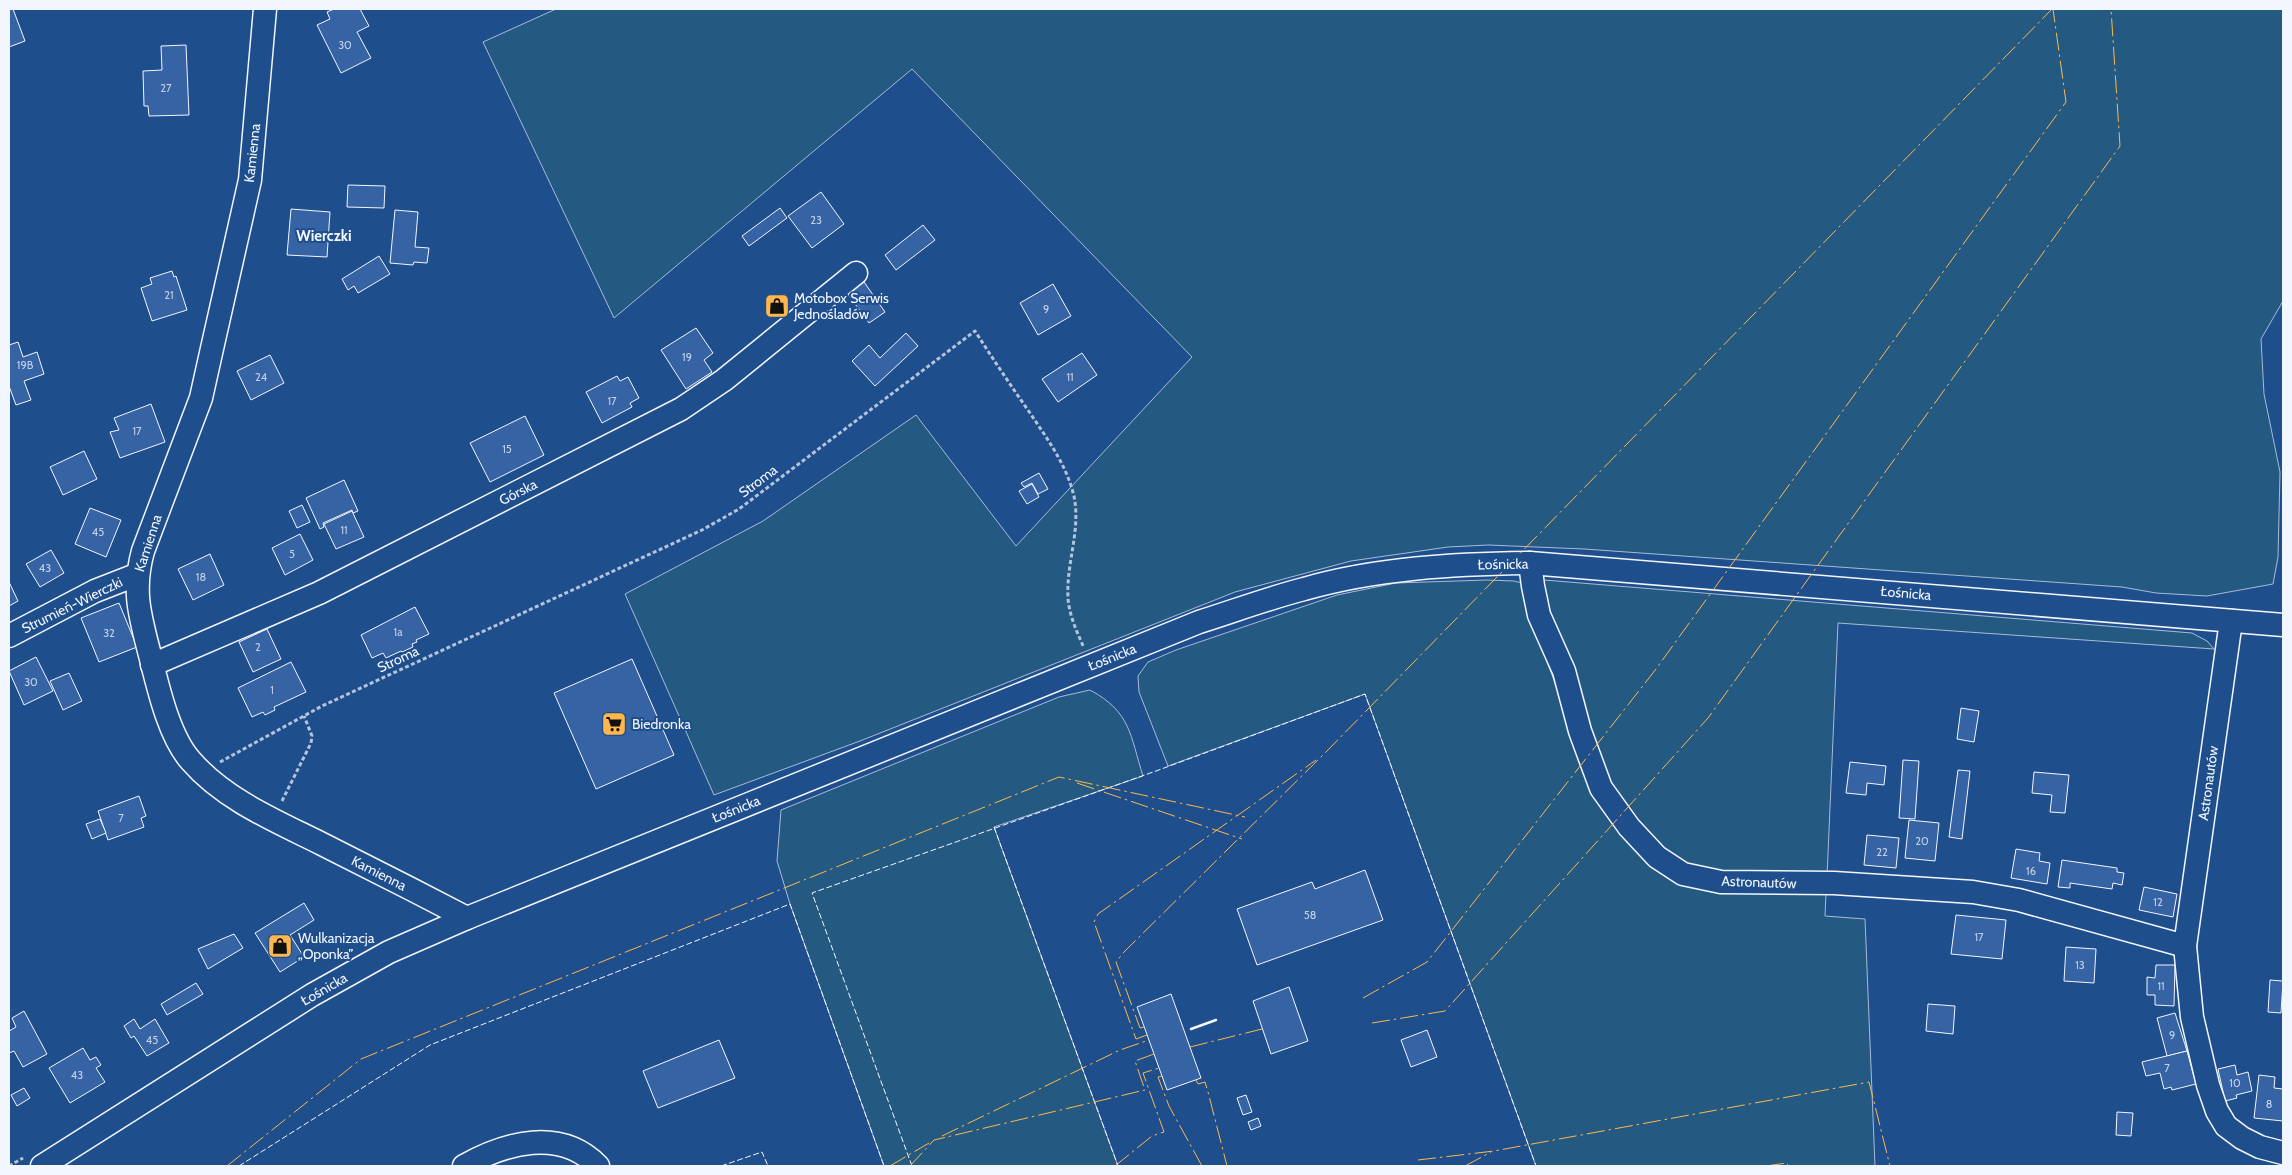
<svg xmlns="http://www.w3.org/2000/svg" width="2292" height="1175" viewBox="0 0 2292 1175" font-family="Cabin,sans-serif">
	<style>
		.green { fill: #245a82; stroke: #a8bbd7 }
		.building { fill: #3563a3; stroke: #f2f6ff }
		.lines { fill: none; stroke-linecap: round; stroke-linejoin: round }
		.minor-casing { stroke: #f2f6ff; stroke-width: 25 }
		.path { stroke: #b3c4dc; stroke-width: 3; stroke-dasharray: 4 2.5; stroke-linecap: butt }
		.minor { stroke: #1f4e8c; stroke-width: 22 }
		.fence { stroke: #f2f6ff; stroke-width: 1; stroke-dasharray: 6 2.5; stroke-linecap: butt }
		.wall { stroke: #f2f6ff; stroke-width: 2.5 }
		.power { stroke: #ffb74d; stroke-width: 1; stroke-dasharray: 18 4 2.5 4; stroke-linecap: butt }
		.labels { text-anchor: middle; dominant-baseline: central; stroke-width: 4; stroke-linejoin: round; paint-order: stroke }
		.number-label { font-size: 11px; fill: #c3d1e8 }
		.street-label { font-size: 14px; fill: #f2f6ff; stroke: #1f4e8c }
		.poi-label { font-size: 14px; fill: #f2f6ff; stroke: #1f4e8c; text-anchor: start }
		.neighbourhood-label { font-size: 15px; font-weight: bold; fill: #f2f6ff; stroke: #1f4e8c }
	</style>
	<rect width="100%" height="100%" fill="#1f4e8c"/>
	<!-- green -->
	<g class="green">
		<polygon points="556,9 2283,9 2283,301 2261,339 2264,394 2280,472 2278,557 2273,584 2207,596 2156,593 2122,587 1584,549 1488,545 1448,547 1351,561 1235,592 860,741 714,795 625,594 763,521 916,415 1016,546 1192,357 912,69 614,318 483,42"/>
		<polygon points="1487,580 1514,581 1522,583 1538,638 1593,783 1656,865 1826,894 1825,916 1865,919 1875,1166 1536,1166 1365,694 1168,766 1139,692 1138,676 1148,662 1176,650 1337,595 1396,583"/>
		<polygon points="1544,580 2192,633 2207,641 2214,649 1838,623 1827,877 1730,873 1680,862 1654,845 1605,778 1539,583"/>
		<path d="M1090 690C1131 712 1130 735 1143 776L994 827 1118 1166H884L790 904 777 861 781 810 1059 697Z"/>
	</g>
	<!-- building -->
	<g class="building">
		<polygon points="9,9 13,9 25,41 9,47"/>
		<polygon points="334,9 360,9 369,26 357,32 371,58 341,73 317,25 330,19 327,12"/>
		<polygon points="186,45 189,115 149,116 148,106 144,106 143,71 162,70 161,46"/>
		<polygon points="348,185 385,186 384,208 347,207"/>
		<polygon points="821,192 844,224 812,248 788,216"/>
		<polygon points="780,208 787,218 749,246 742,236"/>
		<polygon points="291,209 330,212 327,257 287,255"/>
		<polygon points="395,210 418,212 415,247 429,248 427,263 414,262 413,265 390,263"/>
		<polygon points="923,225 935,240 896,270 885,255"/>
		<polygon points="379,256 390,274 358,293 354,286 348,290 342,279"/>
		<polygon points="172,271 174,277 176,276 187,310 152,321 141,288 152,284 150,278"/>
		<polygon points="864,282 885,312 869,323 847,293"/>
		<polygon points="1053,284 1071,316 1038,335 1020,303"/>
		<polygon points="696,328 713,353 704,360 712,372 686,389 661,350"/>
		<polygon points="906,333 918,346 875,386 852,361 869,345 880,358"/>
		<polygon points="18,342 23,357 37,352 44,374 24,381 31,400 16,405 9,386 9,345"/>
		<polygon points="1082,353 1097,375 1058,402 1042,379"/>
		<polygon points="270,355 284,383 251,400 237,371"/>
		<polygon points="617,376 620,381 628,377 639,398 630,403 632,407 602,423 586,392"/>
		<polygon points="151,404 165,442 120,458 110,432 119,430 114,418"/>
		<polygon points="525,416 544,455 490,482 470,443"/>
		<polygon points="84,451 97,479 63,495 50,467"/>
		<polygon points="1039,473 1048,489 1038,494 1032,483 1024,487 1021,483"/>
		<polygon points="344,480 358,511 353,513 352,510 323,523 324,527 320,529 306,498"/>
		<polygon points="1032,484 1039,497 1027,504 1019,491"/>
		<polygon points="302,505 310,522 297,528 289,511"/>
		<polygon points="90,508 121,520 106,557 75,544"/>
		<polygon points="352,511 364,537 336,549 324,524"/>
		<polygon points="300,534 313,560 285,575 272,548"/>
		<polygon points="51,550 64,573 40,587 26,564"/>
		<polygon points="210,554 224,585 193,600 178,569"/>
		<polygon points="9,582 18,601 9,606"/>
		<polygon points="119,603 137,647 99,662 81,618"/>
		<polygon points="415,607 429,634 416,640 417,642 412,644 413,647 402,652 401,651 386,658 383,653 372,658 361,635"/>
		<polygon points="267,629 281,659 253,672 239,642"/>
		<polygon points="36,657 53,691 24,705 9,671"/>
		<polygon points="632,659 674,755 596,789 554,693"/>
		<polygon points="291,662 306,692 274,707 275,710 265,715 263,712 252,717 238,688"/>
		<polygon points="69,673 82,701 63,710 50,681"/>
		<polygon points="1961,708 1979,711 1974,742 1957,739"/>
		<polygon points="1903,760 1919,761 1915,819 1899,818"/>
		<polygon points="1850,762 1886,766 1884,785 1867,783 1866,795 1846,793"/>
		<polygon points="1958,770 1970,771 1962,839 1949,837"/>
		<polygon points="2034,772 2069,775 2065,813 2050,812 2052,795 2032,793"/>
		<polygon points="139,796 146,816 141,818 144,827 108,840 98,811"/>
		<polygon points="100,819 106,833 92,839 86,824"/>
		<polygon points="1909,820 1939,823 1935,861 1905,858"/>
		<polygon points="1867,835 1899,838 1896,868 1864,865"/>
		<polygon points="2016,849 2040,853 2039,861 2050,863 2047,884 2011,878"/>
		<polygon points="2062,860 2117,868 2117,872 2124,873 2122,885 2113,883 2112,889 2070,883 2070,888 2058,887"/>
		<polygon points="1365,870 1383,920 1257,965 1237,909 1312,882 1315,889"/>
		<polygon points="2144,887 2177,894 2173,917 2139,910"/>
		<polygon points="304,903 314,920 290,935 304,957 280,972 255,933"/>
		<polygon points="1956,915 2006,920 2002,959 1951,954"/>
		<polygon points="234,934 243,948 208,969 198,949"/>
		<polygon points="2066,947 2096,949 2094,983 2064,981"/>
		<polygon points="2156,965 2175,965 2174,1006 2155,1005 2155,995 2147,995 2147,977 2155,978"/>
		<polygon points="2270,980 2283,981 2281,1013 2268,1012"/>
		<polygon points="196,983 203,994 167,1015 161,1004"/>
		<polygon points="1289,987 1308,1041 1271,1054 1253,1001"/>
		<polygon points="1171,994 1201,1078 1167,1090 1137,1007"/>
		<polygon points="1928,1004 1955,1006 1953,1034 1926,1031"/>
		<polygon points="24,1011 47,1054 23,1067 14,1051 9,1053 9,1031 16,1027 12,1018"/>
		<polygon points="2175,1013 2187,1051 2167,1056 2157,1018"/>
		<polygon points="134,1019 140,1029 155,1019 169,1043 147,1056 134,1036 131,1038 124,1026"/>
		<polygon points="1427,1030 1437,1057 1411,1067 1401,1040"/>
		<polygon points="719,1040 735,1078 658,1108 643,1071"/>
		<polygon points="83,1048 90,1060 96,1057 101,1065 96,1068 105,1082 70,1103 49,1068"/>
		<polygon points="2187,1051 2196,1084 2172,1090 2171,1087 2164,1089 2160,1073 2146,1076 2142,1062"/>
		<polygon points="2235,1065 2237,1075 2248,1072 2252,1091 2236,1095 2237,1098 2225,1101 2218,1069"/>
		<polygon points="2259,1075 2275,1077 2274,1088 2283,1089 2283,1121 2254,1118"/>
		<polygon points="24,1088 30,1098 17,1106 11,1095"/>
		<polygon points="1246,1095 1252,1112 1243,1115 1237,1098"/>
		<polygon points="2117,1112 2133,1113 2131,1136 2116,1135"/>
		<polygon points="1258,1118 1261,1126 1251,1130 1248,1122"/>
	</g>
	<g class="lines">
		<defs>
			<g id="minor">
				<path d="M265 9 250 180 211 353 201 398 143 551C132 591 140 616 150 655 158 687 169 737 191 761 225 800 276 821 322 844 370 868 419 893 467 918"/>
				<polyline points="1530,563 1533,586 1539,615 1564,671 1580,731 1601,788 1629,827 1657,857 1683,874 1721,882 1834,883 1973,892 2019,900 2185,946"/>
				<polyline points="2231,621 2185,946 2192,1017 2208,1085 2217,1111 2226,1126 2242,1138 2260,1147 2283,1153"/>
				<polyline points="9,636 95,591 136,575"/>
				<polyline points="152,665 319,593 681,409 724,380 856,273"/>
				<path d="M42 1166 312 995 389 952 467 918 1199 622C1234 611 1269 598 1304 589 1377 568 1455 564 1530 563L2283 625"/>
				<path d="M464 1166C505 1143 560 1127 598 1166"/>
			</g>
		</defs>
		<!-- minor casing -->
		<use href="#minor" class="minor-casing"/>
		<!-- path -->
		<g class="path">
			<path d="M220 762 322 706 702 530 739 509 975 331C993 359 1011 386 1030 413 1048 440 1066 464 1074 496 1081 531 1066 563 1068 598 1069 615 1077 632 1084 648"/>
			<polyline points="282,801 311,743 312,736 304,716"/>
			<polyline points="9,1166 23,1158"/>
		</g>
		<!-- minor -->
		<use href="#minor" class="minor"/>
		<!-- fence -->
		<g class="fence">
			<polyline points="994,827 1118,1166"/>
			<polyline points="239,1166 430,1045 790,904 884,1166"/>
			<polyline points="721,1166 762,1152 768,1166"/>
			<polyline points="912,1166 812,893 1156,771 1365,694 1536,1166"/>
		</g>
		<!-- wall -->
		<polyline class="wall" points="1191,1029 1216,1020"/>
		<!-- power -->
		<g class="power">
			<polyline points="1077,783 1242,839"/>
			<polyline points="1363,998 1427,962 1656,669 2066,102 2053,9"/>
			<polyline points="1372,1023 1445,1011 1708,718 2120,146 2111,9"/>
			<polyline points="1144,1027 1140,1028 1116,962 1124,952 1326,752 2052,9"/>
			<polyline points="1147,1035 1136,1039 1094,922 1098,914 1316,760"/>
			<polyline points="1190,1047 1262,1029"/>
			<polyline points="1162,1076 1158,1077 1169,1106 1202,1166"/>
			<polyline points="1196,1080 1198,1084 1205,1082 1208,1092 1227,1166"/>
			<polyline points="942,1136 1120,1050 1149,1040"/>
			<polyline points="1418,1160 1494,1151 1869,1082 1890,1166"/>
			<polyline points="227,1166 361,1059 1059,777 1245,817"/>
			<polyline points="890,1166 929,1143"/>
			<polyline points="910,1166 934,1140 1145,1090 1135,1061 1154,1054"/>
			<polyline points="1115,1166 1152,1136 1164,1132 1143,1073 1159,1068"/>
			<polyline points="1465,1166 1491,1152"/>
			<polyline points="1766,1166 1787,1163 1788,1166"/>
		</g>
	</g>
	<!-- icons -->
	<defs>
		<symbol id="shop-square" viewBox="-11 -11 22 22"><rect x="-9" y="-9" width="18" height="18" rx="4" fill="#ffb74d" stroke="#1f4e8c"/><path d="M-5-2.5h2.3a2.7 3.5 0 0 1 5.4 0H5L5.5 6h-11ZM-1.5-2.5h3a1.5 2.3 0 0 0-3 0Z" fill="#111"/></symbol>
		<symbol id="supermarket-square" viewBox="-11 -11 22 22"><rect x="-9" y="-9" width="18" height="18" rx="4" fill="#ffb74d" stroke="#1f4e8c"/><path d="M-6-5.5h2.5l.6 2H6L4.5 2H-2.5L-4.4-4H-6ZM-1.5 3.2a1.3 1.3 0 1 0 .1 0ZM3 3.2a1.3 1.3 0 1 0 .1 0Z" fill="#111"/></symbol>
	</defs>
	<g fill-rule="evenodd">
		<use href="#shop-square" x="763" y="292" width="28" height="28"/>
		<use href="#supermarket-square" x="600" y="710" width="28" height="28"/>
		<use href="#shop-square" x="266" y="932" width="28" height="28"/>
	</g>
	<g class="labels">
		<!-- number labels -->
		<g class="number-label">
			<text x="345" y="45">30</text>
			<text x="166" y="88">27</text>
			<text x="816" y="220">23</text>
			<text x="169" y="295">21</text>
			<text x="1046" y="309">9</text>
			<text x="687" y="357">19</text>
			<text x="25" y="365">19B</text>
			<text x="261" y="377">24</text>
			<text x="1070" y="377">11</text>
			<text x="612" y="401">17</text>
			<text x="137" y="431">17</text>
			<text x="507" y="449">15</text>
			<text x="344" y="530">11</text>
			<text x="98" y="532">45</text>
			<text x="292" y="554">5</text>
			<text x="45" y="568">43</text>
			<text x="201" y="577">18</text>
			<text x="398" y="632">1a</text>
			<text x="109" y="633">32</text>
			<text x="258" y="647">2</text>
			<text x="31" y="682">30</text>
			<text x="272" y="690">1</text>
			<text x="121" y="818">7</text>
			<text x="1922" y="841">20</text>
			<text x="1882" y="852">22</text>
			<text x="2031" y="871">16</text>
			<text x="2158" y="902">12</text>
			<text x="1310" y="915">58</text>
			<text x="1979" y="937">17</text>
			<text x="2080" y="965">13</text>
			<text x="2161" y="986">11</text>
			<text x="2172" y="1035">9</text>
			<text x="152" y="1040">45</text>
			<text x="2167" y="1068">7</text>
			<text x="77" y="1075">43</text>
			<text x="2235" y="1083">10</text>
			<text x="2269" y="1104">8</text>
		</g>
		<!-- street labels -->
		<g class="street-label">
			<text transform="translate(252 153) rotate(-84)">Kamienna</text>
			<text transform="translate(758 481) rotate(-37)">Stroma</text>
			<text transform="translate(518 492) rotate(-27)">Górska</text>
			<text transform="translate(148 543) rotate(-72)">Kamienna</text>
			<text transform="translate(1503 564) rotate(-1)">Łośnicka</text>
			<text transform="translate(1906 593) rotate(5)">Łośnicka</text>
			<text transform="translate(72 605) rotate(-26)">Strumień-Wierczki</text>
			<text transform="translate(1112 657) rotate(-22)">Łośnicka</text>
			<text transform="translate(398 659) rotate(-25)">Stroma</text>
			<text transform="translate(2208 783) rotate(-82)">Astronautów</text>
			<text transform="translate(736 809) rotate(-22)">Łośnicka</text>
			<text transform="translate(379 873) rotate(27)">Kamienna</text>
			<text transform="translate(1759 882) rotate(2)">Astronautów</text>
			<text transform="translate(324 989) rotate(-30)">Łośnicka</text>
		</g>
		<!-- poi labels -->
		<g class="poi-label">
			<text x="794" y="298">Motobox Serwis<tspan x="794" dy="16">Jednośladów</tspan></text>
			<text x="632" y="724">Biedronka</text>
			<text x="298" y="938">Wulkanizacja<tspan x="298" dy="16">„Oponka”</tspan></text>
		</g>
		<!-- neighbourhood labels -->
		<g class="neighbourhood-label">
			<text x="324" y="236">Wierczki</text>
		</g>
	</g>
	<!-- border -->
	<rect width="2292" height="1175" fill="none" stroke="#f2f6ff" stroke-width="20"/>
</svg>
